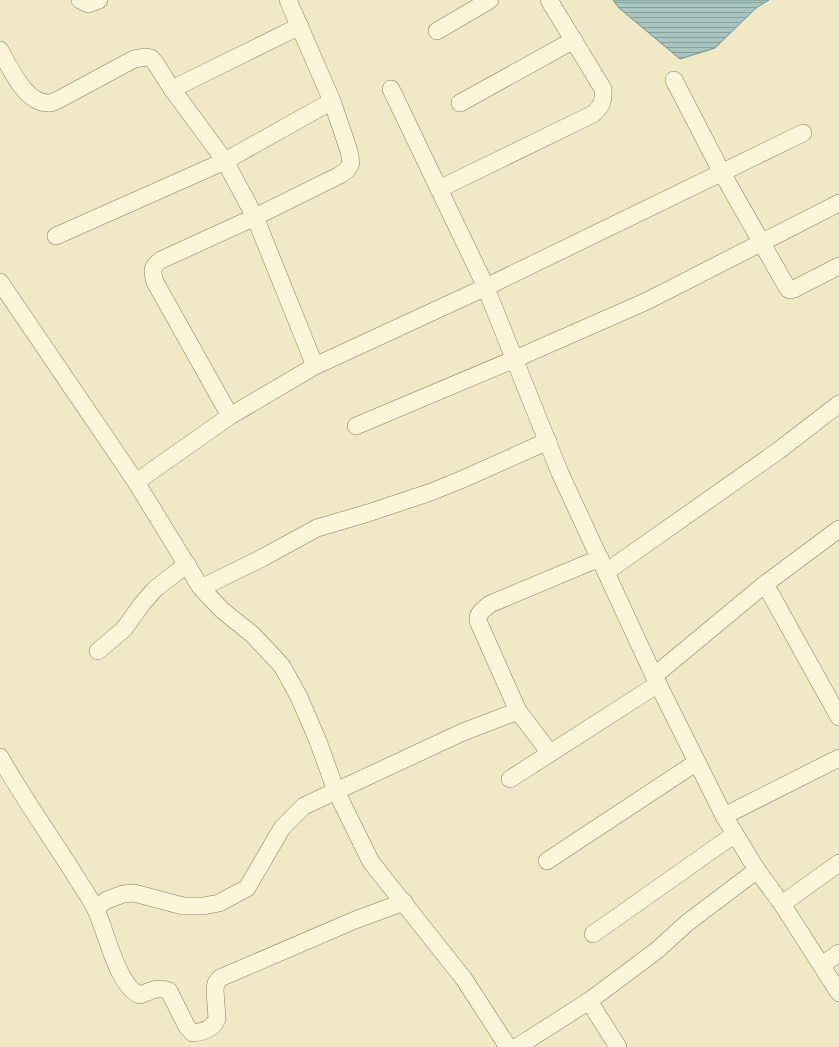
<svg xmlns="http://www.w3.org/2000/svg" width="839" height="1047" viewBox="0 0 839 1047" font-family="Spectral,serif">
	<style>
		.water { fill: url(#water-rules); stroke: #6d948f }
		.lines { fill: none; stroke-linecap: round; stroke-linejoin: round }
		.street-casing { stroke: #8e7c5a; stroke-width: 18 }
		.street { stroke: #fbf5da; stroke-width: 17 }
	</style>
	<defs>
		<pattern id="water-rules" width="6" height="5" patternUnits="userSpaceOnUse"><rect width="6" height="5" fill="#a8c5bf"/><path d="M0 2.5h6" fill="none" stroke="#8aa19b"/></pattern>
	</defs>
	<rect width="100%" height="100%" fill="#f1e9c6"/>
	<!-- water -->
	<polygon class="water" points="613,0 769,0 756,8 715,48 680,59 619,8"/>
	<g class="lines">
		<defs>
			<g id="street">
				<polyline points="80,0 88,4 99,0"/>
				<polyline points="437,31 490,0"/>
				<path d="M0 50C10 67 25 104 49 103 52 103 55 101 58 100L134 59 146 57 151 58 156 64 172 89 225 161 255 217 315 366"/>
				<polyline points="674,80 722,173 788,289 790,290 794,289 839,266"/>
				<polyline points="172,89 300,26"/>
				<polyline points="391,89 484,283 560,473 654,676 724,816 757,870 782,904 839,993"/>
				<polyline points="460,103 574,40"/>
				<path d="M439 189 593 114C602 106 604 101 603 89L549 0"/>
				<polyline points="56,236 225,161 332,101"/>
				<polyline points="0,282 136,482 201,588 222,610 253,635 282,666 299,697 318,741 336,791 371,862 464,979 508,1047"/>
				<path d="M230 416 155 282C152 271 151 267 161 260L255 217 340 175 347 170 351 163 349 151 332 101 288 0"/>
				<polyline points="356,426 515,359 647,301 839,203"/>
				<polyline points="136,482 230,416 315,366 486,287 803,133"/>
				<polyline points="606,572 778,451 839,404"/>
				<polyline points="765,584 839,717"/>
				<polyline points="201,588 262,558 317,528 368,513 431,492 463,479 548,441"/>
				<polyline points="98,651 124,629 142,604 155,589 187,564"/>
				<polyline points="654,676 765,584 839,529"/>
				<path d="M550 753 518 711 478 621C477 613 484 609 490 604L600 558"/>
				<path d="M0 757C22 796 49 834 73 872 80 884 89 896 95 908 106 929 117 987 140 995 151 991 158 986 169 991L187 1027 193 1033C203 1032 213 1029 217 1019L215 990 216 983 220 978 355 920 404 902"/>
				<polyline points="510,779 658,684"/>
				<polyline points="724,816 839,758"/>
				<polyline points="547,861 697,762"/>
				<polyline points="782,904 839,863"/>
				<polyline points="96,908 107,900 123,894 134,893 183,906 203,906 219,903 247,888 282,828 304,806 463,732 518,711"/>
				<polyline points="593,934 735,834"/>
				<polyline points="822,965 839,953"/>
				<polyline points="589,1001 618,1047"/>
				<polyline points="517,1047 589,1001 656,951 687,923 757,870"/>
			</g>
		</defs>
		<!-- street casing -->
		<use href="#street" class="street-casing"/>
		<!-- street -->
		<use href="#street" class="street"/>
	</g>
</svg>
